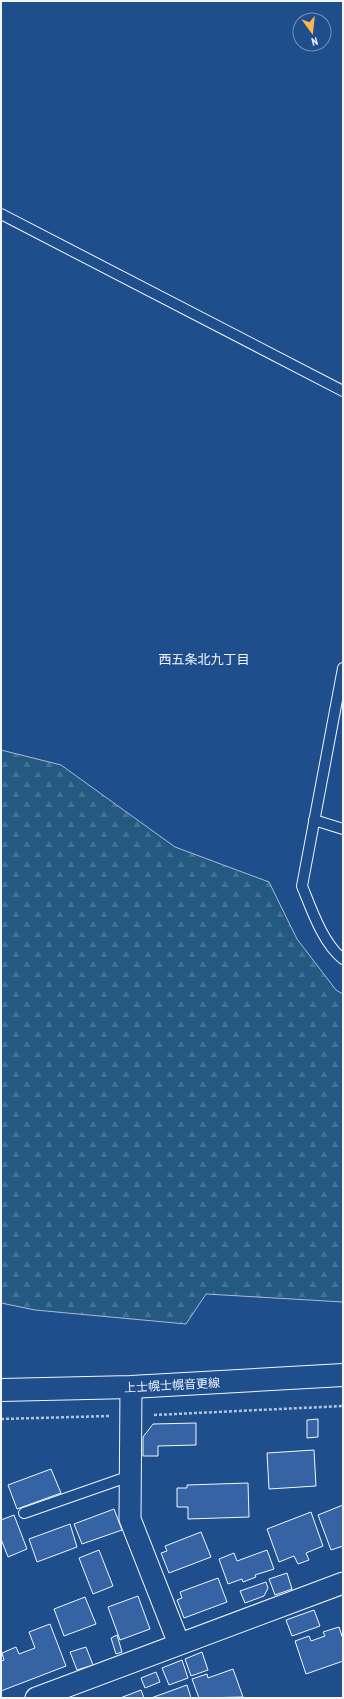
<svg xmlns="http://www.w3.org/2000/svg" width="344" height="1699" viewBox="0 0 344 1699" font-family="'PT Sans Narrow','Noto Sans JP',sans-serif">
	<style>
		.forest { fill: url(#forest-firs); stroke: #a8bbd7 }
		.building { fill: #3563a3; stroke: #f2f6ff }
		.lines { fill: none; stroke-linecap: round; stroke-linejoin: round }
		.service-casing { stroke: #f2f6ff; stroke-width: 12 }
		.minor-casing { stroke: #f2f6ff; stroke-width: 23 }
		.secondary-casing { stroke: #f2f6ff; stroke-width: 24 }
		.path { stroke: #b3c4dc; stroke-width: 2.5; stroke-dasharray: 3 2; stroke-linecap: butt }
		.service { stroke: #1f4e8c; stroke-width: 10 }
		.minor { stroke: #1f4e8c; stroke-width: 21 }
		.secondary { stroke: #1f4e8c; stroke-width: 22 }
		.labels { text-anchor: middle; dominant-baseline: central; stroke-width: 3; stroke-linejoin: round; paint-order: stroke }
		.street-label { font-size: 12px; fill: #f2f6ff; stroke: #1f4e8c }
		.neighbourhood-label { font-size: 13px; fill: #f2f6ff; stroke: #1f4e8c }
	</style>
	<defs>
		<pattern id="forest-firs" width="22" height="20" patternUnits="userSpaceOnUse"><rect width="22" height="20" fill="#245a82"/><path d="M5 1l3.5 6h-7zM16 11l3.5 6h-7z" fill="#447295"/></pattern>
	</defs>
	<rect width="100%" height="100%" fill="#1f4e8c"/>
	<!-- forest -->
	<polygon class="forest" points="1,750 61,765 175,847 269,882 297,939 336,990 343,994 343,1302 206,1294 186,1324 35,1310 1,1303"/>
	<!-- building -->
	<g class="building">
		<polygon points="318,1419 318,1437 307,1438 307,1420"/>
		<polygon points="196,1423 196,1445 158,1446 158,1456 143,1456 143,1437 153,1424"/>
		<polygon points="314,1450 316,1486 269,1489 267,1453"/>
		<polygon points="51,1469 61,1493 17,1509 8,1485"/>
		<polygon points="248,1483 249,1517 188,1519 188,1507 177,1507 177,1488 187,1488 187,1485"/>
		<polygon points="343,1505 343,1546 331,1550 318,1515"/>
		<polygon points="114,1509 122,1530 82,1544 74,1524"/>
		<polygon points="311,1512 323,1546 306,1553 309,1560 298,1564 294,1556 279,1562 267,1529"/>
		<polygon points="14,1515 27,1549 8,1557 1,1539 1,1520"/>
		<polygon points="70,1524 77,1547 37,1562 29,1539"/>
		<polygon points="201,1532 211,1557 169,1573 161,1553 167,1551 165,1546"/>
		<polygon points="99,1550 113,1586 93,1594 79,1558"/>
		<polygon points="267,1550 274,1569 255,1575 256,1577 243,1582 242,1579 228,1584 219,1559 234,1553 237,1561"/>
		<polygon points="287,1573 292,1589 275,1595 269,1579"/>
		<polygon points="218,1578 227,1602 184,1618 177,1600 182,1598 180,1592"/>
		<polygon points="266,1582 268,1588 264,1596 245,1603 240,1591"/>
		<polygon points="138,1596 150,1629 120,1640 108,1607"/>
		<polygon points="85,1597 96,1624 64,1636 54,1609"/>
		<polygon points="314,1610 320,1626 292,1636 286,1620"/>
		<polygon points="50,1624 66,1666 1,1691 1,1661 4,1660 2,1653 16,1647 19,1654 35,1648 29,1632"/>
		<polygon points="339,1627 343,1639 343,1661 306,1674 295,1641 309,1636 311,1641 325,1636 323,1632"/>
		<polygon points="117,1635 122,1652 116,1654 111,1638"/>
		<polygon points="86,1647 93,1665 77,1670 70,1652"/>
		<polygon points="202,1652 208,1670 191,1676 185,1659"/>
		<polygon points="182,1660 188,1678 169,1685 162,1668"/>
		<polygon points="233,1669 243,1697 199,1698 192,1679 207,1674 208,1678"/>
		<polygon points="156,1672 160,1682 145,1688 141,1678"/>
		<polygon points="187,1685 191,1698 151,1698"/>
		<polygon points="141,1690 144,1698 120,1698"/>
	</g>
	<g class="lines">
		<defs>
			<g id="service">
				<polyline points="1,214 343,391"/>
				<path d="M343 668 302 886C311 908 323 944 343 959"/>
				<polyline points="314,820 343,829"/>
				<polyline points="24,1513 130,1476"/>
			</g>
			<g id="minor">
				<polyline points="131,1387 130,1519 179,1644"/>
				<polyline points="36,1698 343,1583"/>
			</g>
			<polyline id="secondary" points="1,1390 131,1387 343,1375"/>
		</defs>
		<!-- service casing -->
		<use href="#service" class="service-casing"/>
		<!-- minor casing -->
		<use href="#minor" class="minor-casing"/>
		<!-- secondary casing -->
		<use href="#secondary" class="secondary-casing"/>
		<!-- path -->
		<g class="path">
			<polyline points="154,1415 343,1406"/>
			<polyline points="1,1419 109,1416"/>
		</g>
		<!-- service -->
		<use href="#service" class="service"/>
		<!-- minor -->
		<use href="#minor" class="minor"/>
		<!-- secondary -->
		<use href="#secondary" class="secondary"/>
	</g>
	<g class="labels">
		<!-- street labels -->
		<g class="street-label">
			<text transform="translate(172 1385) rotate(-3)">上士幌士幌音更線</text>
		</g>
		<!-- neighbourhood labels -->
		<g class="neighbourhood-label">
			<text x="204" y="659">西五条北九丁目</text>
		</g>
	</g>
	<!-- border -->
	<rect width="344" height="1699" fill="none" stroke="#f2f6ff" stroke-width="4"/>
	<!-- north arrow -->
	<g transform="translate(312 32) rotate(165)"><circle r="19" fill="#1f4e8c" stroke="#7391ba"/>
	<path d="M0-3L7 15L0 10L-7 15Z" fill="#ffb74d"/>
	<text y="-6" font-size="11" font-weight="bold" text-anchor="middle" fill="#f2f6ff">N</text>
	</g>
</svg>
